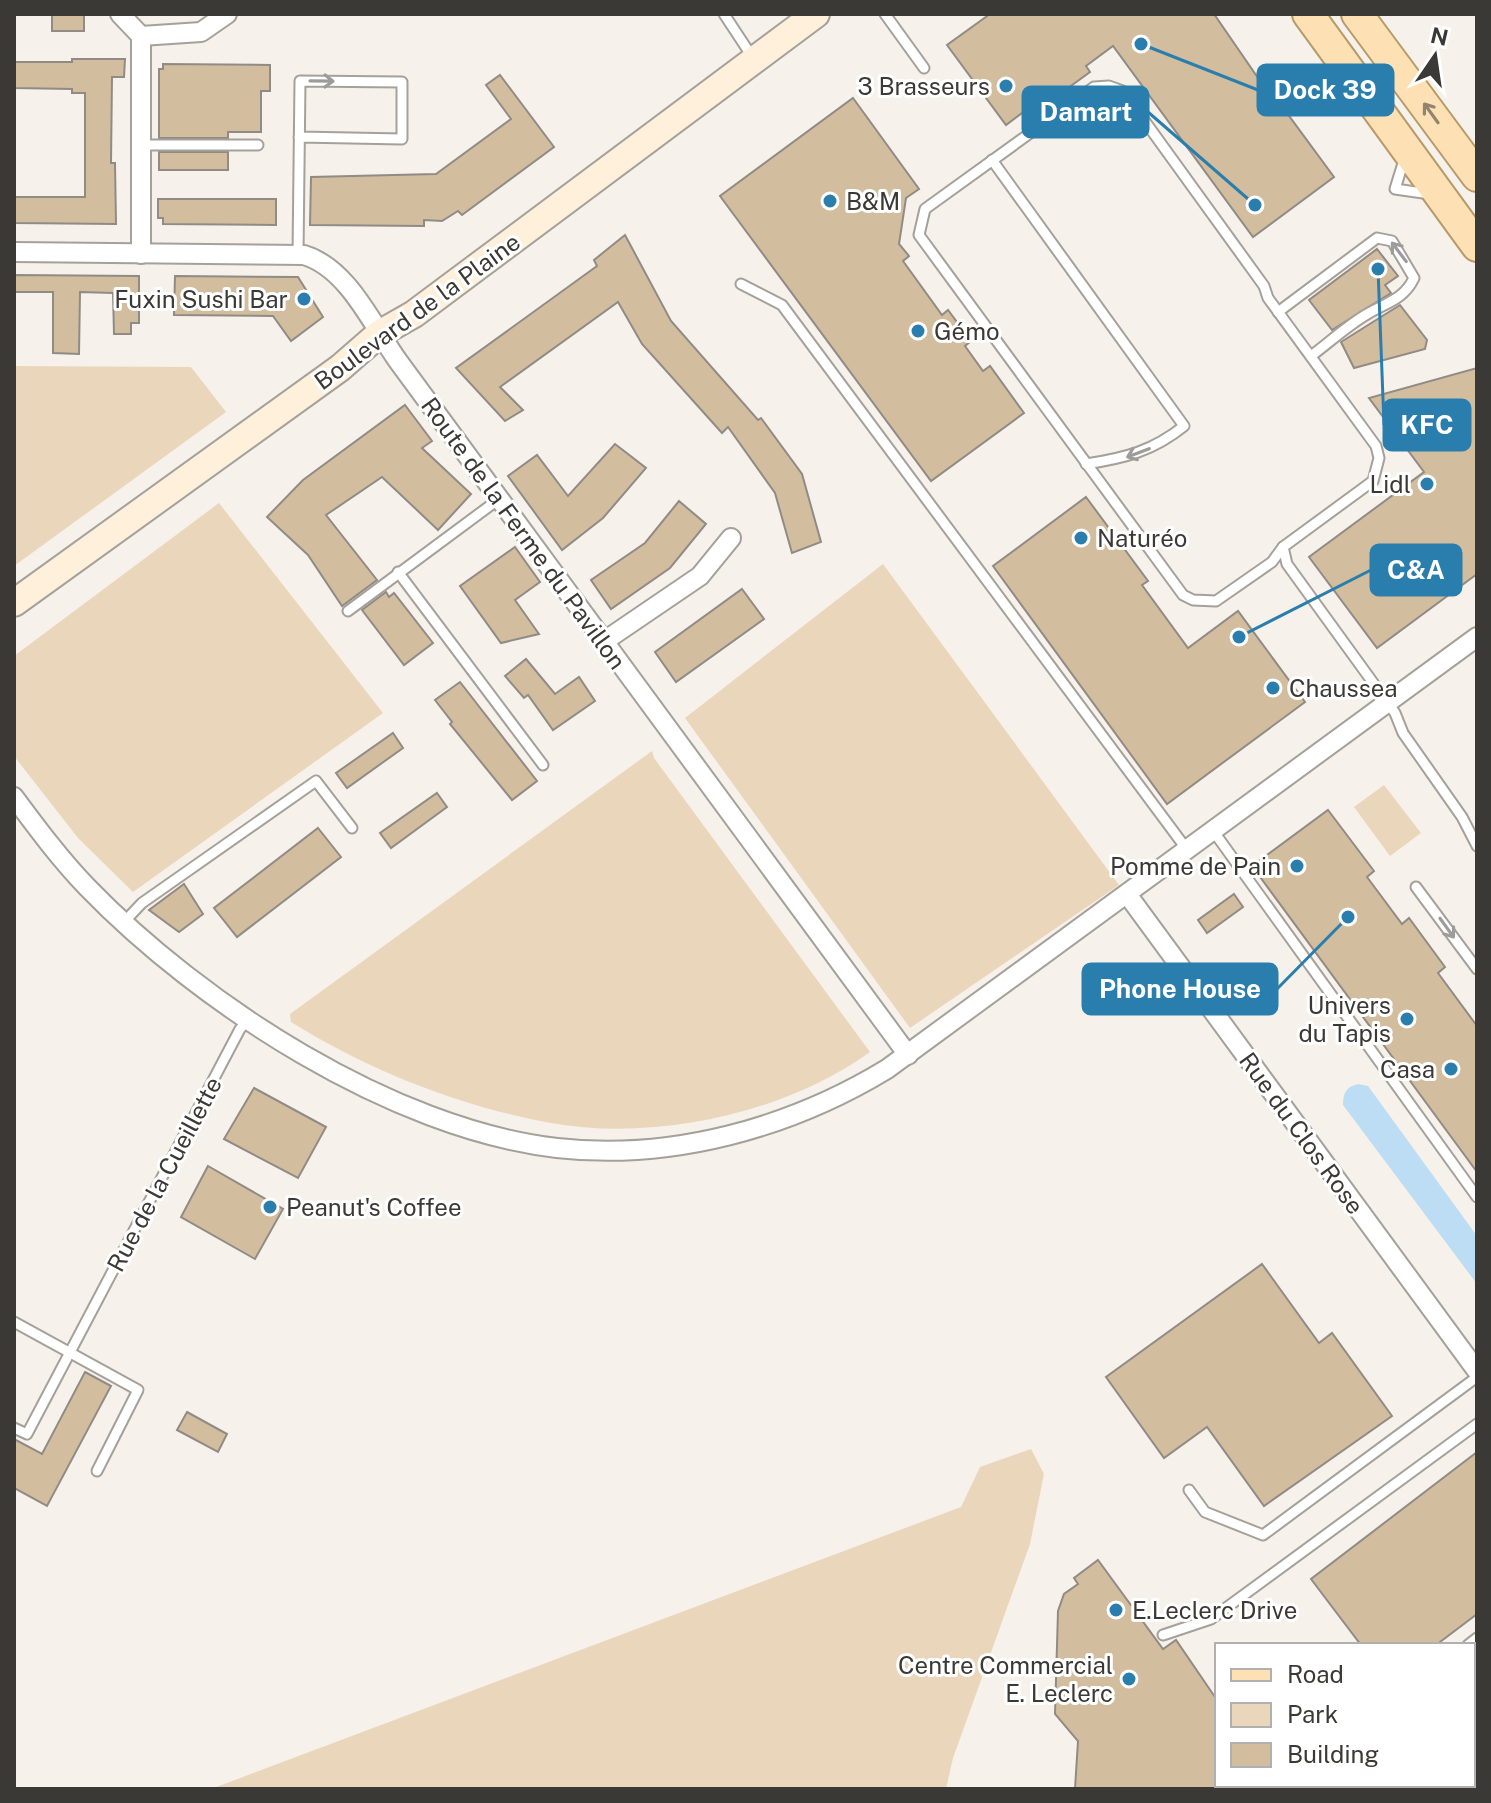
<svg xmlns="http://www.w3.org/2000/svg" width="1491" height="1803" viewBox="0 0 1491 1803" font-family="'Public Sans',sans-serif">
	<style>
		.green { fill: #ead7bb }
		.water { fill: #bcddf4 }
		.building { fill: #d2be9f; stroke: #908b85; stroke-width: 2 }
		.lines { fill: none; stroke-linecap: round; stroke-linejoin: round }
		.service-casing { stroke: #a5a19a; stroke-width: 13 }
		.minor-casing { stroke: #a5a19a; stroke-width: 22 }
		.secondary-casing { stroke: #a5a19a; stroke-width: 30 }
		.primary-casing { stroke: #b89968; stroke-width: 34 }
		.service { stroke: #fff; stroke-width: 9 }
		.minor { stroke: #fff; stroke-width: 18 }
		.secondary { stroke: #fef0da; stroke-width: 26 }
		.primary { stroke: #fde1b5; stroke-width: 30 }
		.oneway { stroke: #9d9c9a }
		.oneway2 { stroke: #92856f }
		.poi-dot { fill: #2a7eae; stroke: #fff; stroke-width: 3 }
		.labels { text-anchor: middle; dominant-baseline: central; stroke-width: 6; stroke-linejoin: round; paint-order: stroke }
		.poi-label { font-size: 24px; fill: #3b3936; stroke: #fff; text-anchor: end }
		.street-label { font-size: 24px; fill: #3b3936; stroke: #fff }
		.leader { fill: none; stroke: #2a7eae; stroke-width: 3 }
		.callout-dot { fill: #2a7eae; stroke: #fff; stroke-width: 3 }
		.callout { fill: #2a7eae; stroke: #2a7eae; stroke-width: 3 }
		.callout-label { font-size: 26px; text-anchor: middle; font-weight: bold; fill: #fff }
	</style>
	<rect width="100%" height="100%" fill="#f6f1ea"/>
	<!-- green -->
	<g class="green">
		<polygon points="14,366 191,367 226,412 14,566"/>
		<polygon points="219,503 383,713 133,892 78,838 14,756 14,656"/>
		<polygon points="883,564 1119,885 910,1028 685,718"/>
		<path d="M652 751 654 758 870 1052C786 1113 655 1142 551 1123 461 1107 368 1070 291 1022L290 1014Z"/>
		<polygon points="1384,785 1421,833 1390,856 1354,807"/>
		<polygon points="1031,1449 1044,1474 1030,1544 953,1758 946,1789 211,1789 961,1507 980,1467"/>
	</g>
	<!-- water -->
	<path class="water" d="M1358 1084 1368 1086 1477 1236V1284L1343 1105C1343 1093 1346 1087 1358 1084Z"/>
	<!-- building -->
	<g class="building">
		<rect x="52" y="14" width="32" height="17"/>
		<polygon points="990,14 1214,14 1267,91 1270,90 1334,177 1253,237 1113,46 1086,66 1090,72 1057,96 1053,90 1006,125 947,45"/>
		<polygon points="72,59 125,59 124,77 112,77 111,163 115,163 116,224 14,223 14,197 85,197 85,93 72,93 72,89 14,88 14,62 72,62"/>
		<polygon points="163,64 270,65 270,91 261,91 261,132 228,132 228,138 159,138 159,69 163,69"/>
		<polygon points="500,75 554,147 462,215 458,211 442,221 424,220 424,226 310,225 311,177 436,174 511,119 486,85"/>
		<polygon points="853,98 919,189 906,198 899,244 909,256 903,261 942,315 948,310 971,341 965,346 983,371 990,366 1024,413 931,481 720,196"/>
		<rect x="159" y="152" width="69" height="18"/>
		<polygon points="158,199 276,199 276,225 163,224 163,218 158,218"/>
		<polygon points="625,235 671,321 758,420 761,418 802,474 821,542 792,553 775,493 728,427 722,433 642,344 618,302 500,387 523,410 505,421 456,368 597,266 594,260"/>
		<polygon points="1377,249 1398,276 1385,285 1391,293 1332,330 1309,300"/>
		<polygon points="14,275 139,276 139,323 131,323 131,334 114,334 113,293 80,292 79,354 53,353 53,292 14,292"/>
		<polygon points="175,276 298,277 323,317 291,341 273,316 174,315"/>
		<polygon points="1400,305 1427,340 1425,349 1354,368 1341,342"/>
		<polygon points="1477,368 1477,574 1377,648 1309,557 1424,472 1369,398"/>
		<polygon points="405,405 432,441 422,448 471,494 438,530 382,477 326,515 377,580 342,606 308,555 267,517 303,480"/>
		<polygon points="615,444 646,468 603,518 562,550 508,476 537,455 568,496"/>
		<polygon points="1086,497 1148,581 1142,585 1188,648 1238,611 1305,702 1167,804 993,566"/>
		<polygon points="679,501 706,524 670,568 611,609 591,580 645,543"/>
		<polygon points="515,547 540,582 515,600 539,634 501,643 460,586"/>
		<polygon points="742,589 764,619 676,682 655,652"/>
		<polygon points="386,592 389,597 394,593 433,643 404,665 362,610"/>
		<polygon points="526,659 555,694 579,677 595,701 553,730 528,695 524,698 505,676"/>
		<polygon points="460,682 537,781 512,800 450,724 452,722 435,700"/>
		<polygon points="393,733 403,748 347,788 336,773"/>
		<polygon points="437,793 447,807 391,848 380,833"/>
		<polygon points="1328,810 1374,871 1367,877 1402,924 1409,918 1445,967 1438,973 1477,1026 1477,1172 1252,866"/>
		<polygon points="318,828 341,857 237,937 214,908"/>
		<polygon points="184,884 203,914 179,932 149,910"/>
		<polygon points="1234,894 1243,907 1207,933 1198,920"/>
		<polygon points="254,1088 326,1127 298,1178 224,1139"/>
		<polygon points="208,1166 283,1209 255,1259 181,1217"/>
		<polygon points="1262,1264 1319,1343 1332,1333 1392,1416 1264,1506 1207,1427 1164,1458 1106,1377"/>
		<polygon points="85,1372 111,1386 47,1506 14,1488 14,1439 42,1454"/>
		<polygon points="187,1412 227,1434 218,1452 177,1430"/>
		<polygon points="1477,1452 1477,1614 1436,1645 1361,1645 1311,1579"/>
		<polygon points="1098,1560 1163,1649 1176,1640 1217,1700 1217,1789 1075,1789 1078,1741 1055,1714 1058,1611 1064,1594 1078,1584 1074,1578"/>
	</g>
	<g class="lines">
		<defs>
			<g id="service">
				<polyline points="724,14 753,58"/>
				<polyline points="885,14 924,68"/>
				<polygon points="1109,86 1123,91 1264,286 1268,298 1376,446 1379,458 1373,481 1283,547 1272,562 1216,601 1193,600 1183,595 919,235 925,209 1094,87"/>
				<polyline points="141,145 258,145"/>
				<path d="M992 160 1184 426C1153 451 1125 458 1086 464"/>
				<polyline points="1404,160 1395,189 1430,194"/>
				<polyline points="298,255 300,81 402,82 402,139 299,137"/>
				<polyline points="741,284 782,305 1188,851"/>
				<path d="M1278 312 1377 238 1392 241 1414 278C1404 299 1388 302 1369 313 1349 324 1330 342 1311 356"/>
				<polyline points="1283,547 1287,564 1395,713 1403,733 1462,817 1477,846"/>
				<polyline points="398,572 543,765"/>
				<polyline points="348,611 499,499"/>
				<polyline points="1214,832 1477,1197"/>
				<polyline points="1416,887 1477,969"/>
				<polyline points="124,922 142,903 316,781 352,828"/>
				<polyline points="14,1322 138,1390 97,1471"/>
				<polyline points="14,1428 27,1434 240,1029 249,1019"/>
				<polyline points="1189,1490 1205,1512 1263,1535 1477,1377"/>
				<polyline points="1163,1635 1211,1619 1477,1424"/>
				<polyline points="1468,1645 1477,1638"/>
				<polyline points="1341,1785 1344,1789"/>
			</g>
			<g id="minor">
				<polyline points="120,14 141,36 141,254"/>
				<polyline points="141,36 201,32 227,14"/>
				<path d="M14 252 304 255C348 268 373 326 398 361L908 1055"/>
				<polyline points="603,642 700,576 731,538"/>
				<path d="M14 797C37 828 60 859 87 887 200 1004 392 1129 557 1148 671 1161 790 1128 887 1069L1477 637"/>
				<polyline points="1127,894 1477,1371"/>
			</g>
			<polyline id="secondary" points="14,603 340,368 379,334 414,314 816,14"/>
			<g id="primary">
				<polyline points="1308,14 1477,246"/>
				<polyline points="1357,14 1477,176"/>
			</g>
		</defs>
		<!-- service casing -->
		<use href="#service" class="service-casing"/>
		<!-- minor casing -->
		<use href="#minor" class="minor-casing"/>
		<!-- secondary casing -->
		<use href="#secondary" class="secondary-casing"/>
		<!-- primary casing -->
		<use href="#primary" class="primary-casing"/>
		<!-- service -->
		<use href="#service" class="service"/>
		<!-- minor -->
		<use href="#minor" class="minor"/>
		<!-- secondary -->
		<use href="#secondary" class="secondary"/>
		<!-- primary -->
		<use href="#primary" class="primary"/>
	</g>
	<!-- one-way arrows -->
	<defs><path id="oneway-shaft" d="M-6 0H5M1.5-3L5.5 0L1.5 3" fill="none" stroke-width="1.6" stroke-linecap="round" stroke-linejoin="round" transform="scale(2)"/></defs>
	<g class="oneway">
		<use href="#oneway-shaft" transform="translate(322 81) rotate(1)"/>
		<use href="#oneway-shaft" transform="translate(1399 252) rotate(-127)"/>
		<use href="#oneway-shaft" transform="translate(1138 453) rotate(159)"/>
		<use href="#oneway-shaft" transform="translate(1447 928) rotate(54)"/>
	</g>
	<use class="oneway2" href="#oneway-shaft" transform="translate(1431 113) rotate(-126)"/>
	<!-- markers -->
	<g class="poi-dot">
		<circle cx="1006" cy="86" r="8"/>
		<circle cx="830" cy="201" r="8"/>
		<circle cx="304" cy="299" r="8"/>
		<circle cx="918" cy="331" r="8"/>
		<circle cx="1427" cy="484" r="8"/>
		<circle cx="1081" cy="538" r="8"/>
		<circle cx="1273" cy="688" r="8"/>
		<circle cx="1297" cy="866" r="8"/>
		<circle cx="1407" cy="1019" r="8"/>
		<circle cx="1451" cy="1069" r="8"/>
		<circle cx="270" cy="1207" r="8"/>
		<circle cx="1116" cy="1610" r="8"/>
		<circle cx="1129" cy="1679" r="8"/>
	</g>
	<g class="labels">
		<!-- poi labels -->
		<g class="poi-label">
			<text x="990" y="86">3 Brasseurs</text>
			<text x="846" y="201" text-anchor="start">B&amp;M</text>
			<text x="288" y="299">Fuxin Sushi Bar</text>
			<text x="934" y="331" text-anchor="start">Gémo</text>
			<text x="1411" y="484">Lidl</text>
			<text x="1097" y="538" text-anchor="start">Naturéo</text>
			<text x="1289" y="688" text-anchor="start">Chaussea</text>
			<text x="1281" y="866">Pomme de Pain</text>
			<text x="1391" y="1005">Univers<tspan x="1391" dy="28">du Tapis</tspan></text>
			<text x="1435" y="1069">Casa</text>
			<text x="286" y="1207" text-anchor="start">Peanut's Coffee</text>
			<text x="1132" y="1610" text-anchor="start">E.Leclerc Drive</text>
			<text x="1113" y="1665">Centre Commercial<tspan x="1113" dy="28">E. Leclerc</tspan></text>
		</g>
		<!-- street labels -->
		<g class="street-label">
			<text transform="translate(417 311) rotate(-36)">Boulevard de la Plaine</text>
			<text transform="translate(524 533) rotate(54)">Route de la Ferme du Pavillon</text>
			<text transform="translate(1302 1133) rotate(54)">Rue du Clos Rose</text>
			<text transform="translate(164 1174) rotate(-62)">Rue de la Cueillette</text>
		</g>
	</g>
	<!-- callouts -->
	<path class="leader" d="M1141 44L1258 90M1255 205L1148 112M1378 269L1384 425M1239 637L1371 570M1348 917L1277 989"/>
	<g class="callout-dot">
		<circle cx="1141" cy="44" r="8"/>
		<circle cx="1255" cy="205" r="8"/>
		<circle cx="1378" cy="269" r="8"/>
		<circle cx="1239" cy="637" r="8"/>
		<circle cx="1348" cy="917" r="8"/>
	</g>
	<g class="callout">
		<rect x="1258" y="65" width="135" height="50" rx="8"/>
		<rect x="1023" y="87" width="125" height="50" rx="8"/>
		<rect x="1384" y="400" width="86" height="50" rx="8"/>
		<rect x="1371" y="545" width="90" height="50" rx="8"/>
		<rect x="1083" y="964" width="194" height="50" rx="8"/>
	</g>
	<g class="callout-label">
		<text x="1325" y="99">Dock 39</text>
		<text x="1086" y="121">Damart</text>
		<text x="1427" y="434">KFC</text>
		<text x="1416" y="579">C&amp;A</text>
		<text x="1180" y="998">Phone House</text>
	</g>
	<!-- border -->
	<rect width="1491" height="1803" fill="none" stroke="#3b3936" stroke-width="32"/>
	<!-- legend -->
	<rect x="1215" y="1643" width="260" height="144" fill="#ffffff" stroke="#b1b0af" stroke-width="2"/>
	<rect x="1231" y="1669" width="40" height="12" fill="#fde1b5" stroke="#b1b0af" stroke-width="2"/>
	<text x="1287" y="1683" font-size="24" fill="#3b3936">Road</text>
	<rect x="1231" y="1703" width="40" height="24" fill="#ead7bb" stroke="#b1b0af" stroke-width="2"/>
	<text x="1287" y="1723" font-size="24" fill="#3b3936">Park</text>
	<rect x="1231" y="1743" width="40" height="24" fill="#d2be9f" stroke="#b1b0af" stroke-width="2"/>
	<text x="1287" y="1763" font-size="24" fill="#3b3936">Building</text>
	<!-- north arrow -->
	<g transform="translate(1435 56) rotate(13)" stroke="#ffffff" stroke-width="6" paint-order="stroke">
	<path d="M0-6L14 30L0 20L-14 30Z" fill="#3b3936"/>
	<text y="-12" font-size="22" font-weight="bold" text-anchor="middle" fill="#3b3936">N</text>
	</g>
</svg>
